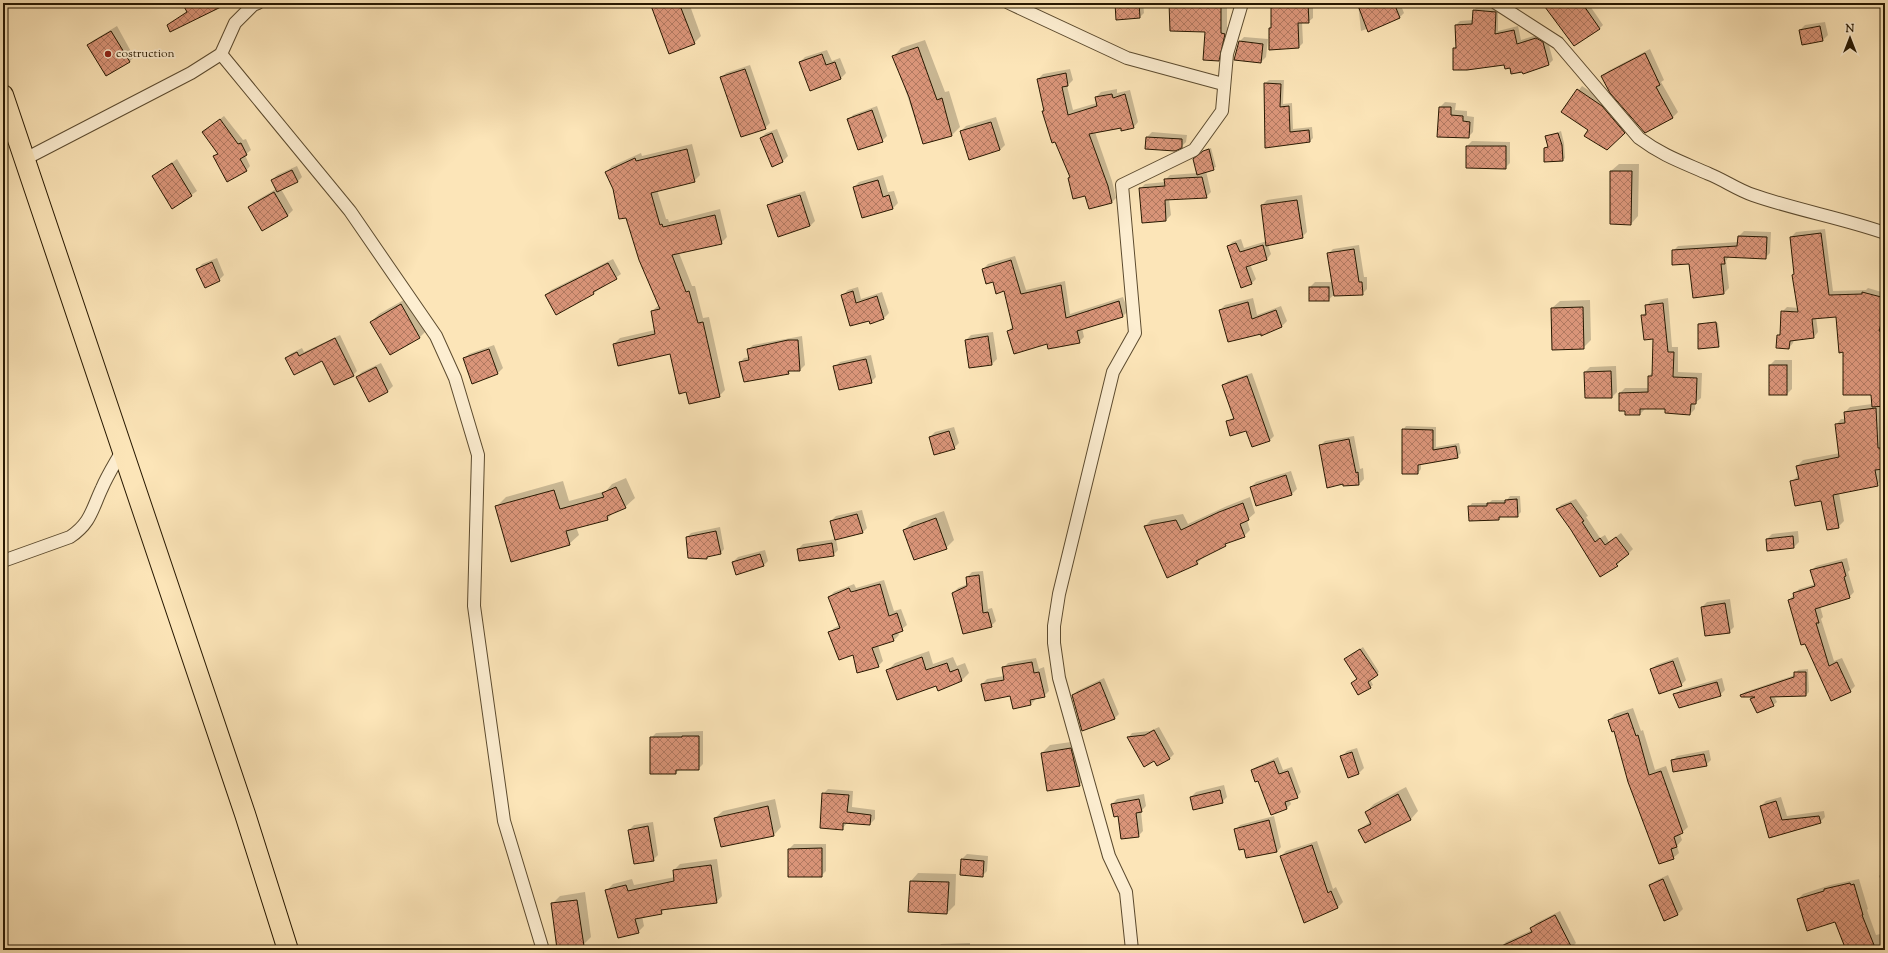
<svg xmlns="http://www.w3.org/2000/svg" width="1888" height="953" viewBox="0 0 1888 953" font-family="'Sorts Mill Goudy',serif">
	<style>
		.shadow { fill: #0003 }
		.building { fill: url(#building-cross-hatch); stroke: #271801 }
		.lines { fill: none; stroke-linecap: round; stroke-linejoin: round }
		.minor-casing { stroke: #5c4b2f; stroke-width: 14 }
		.primary-casing { stroke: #271801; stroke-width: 22 }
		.minor { stroke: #fdeed1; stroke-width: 12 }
		.primary { stroke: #fce5b8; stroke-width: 20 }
		.poi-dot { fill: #8f2418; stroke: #fdeed1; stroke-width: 1.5 }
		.labels { text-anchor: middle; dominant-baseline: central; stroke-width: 3.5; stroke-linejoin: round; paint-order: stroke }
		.poi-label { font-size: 12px; fill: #271801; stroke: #fdeed1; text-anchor: start }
	</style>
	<defs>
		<pattern id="building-cross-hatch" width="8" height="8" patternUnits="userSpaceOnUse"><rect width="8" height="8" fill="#da9579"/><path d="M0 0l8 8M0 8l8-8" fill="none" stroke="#b17961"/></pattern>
	</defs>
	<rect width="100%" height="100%" fill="#fce5b8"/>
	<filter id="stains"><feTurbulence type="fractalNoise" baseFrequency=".005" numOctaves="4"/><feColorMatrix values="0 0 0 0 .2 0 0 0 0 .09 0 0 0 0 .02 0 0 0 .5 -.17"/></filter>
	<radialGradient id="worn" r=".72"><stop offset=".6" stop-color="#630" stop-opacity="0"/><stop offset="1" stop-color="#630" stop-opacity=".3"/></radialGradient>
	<!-- shadow -->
	<g class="shadow">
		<polygon points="183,3 227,3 168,26 187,11"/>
		<polygon points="651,3 689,3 701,36 694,43"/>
		<polygon points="1116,3 1143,3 1144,13 1140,17"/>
		<polygon points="1170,3 1227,3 1227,27 1231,28 1225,54 1218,60 1206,31"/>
		<polygon points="1272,3 1313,3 1313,18 1308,22 1302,22 1303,43 1299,47 1270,28 1272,25"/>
		<polygon points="1358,3 1400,3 1404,13 1400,17 1361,31"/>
		<polygon points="1543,3 1588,3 1603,25 1599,29"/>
		<polygon points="1761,3 1774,3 1762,6"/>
		<polygon points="1478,6 1498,7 1498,31 1518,26 1521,40 1540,34 1547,38 1553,60 1549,64 1523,71 1505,63 1454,49 1457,46 1456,25 1460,21 1473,20 1474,10"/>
		<polygon points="1825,22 1828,35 1823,40 1803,44 1800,30 1805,25"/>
		<polygon points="117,26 134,57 129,62 89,45 94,40"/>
		<polygon points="1244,37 1268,39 1266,57 1261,62 1239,42"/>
		<polygon points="925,40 945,92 949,91 960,127 952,135 923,143 894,56 901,48"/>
		<polygon points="1650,49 1664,80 1661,82 1678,112 1673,117 1646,132 1603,76 1608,71"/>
		<polygon points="827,50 832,61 840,58 846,73 841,78 811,90 800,62 805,57"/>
		<polygon points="750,65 770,123 765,128 721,78 726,73"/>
		<polygon points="1070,69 1073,80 1067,86 1073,110 1097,103 1096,97 1101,92 1117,89 1117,93 1130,90 1138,122 1134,127 1095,132 1112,181 1116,198 1111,203 1086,194 1071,176 1043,112 1045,110 1038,79 1043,74"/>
		<polygon points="1269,80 1284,80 1283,104 1292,103 1293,129 1312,127 1313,138 1310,141 1266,147 1265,83"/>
		<polygon points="1582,86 1606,102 1628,128 1607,148 1589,129 1563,111"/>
		<polygon points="1445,102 1456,103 1455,110 1467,111 1467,116 1474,117 1473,132 1468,137 1440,107"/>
		<polygon points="877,106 887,136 882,141 849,120 853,115"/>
		<polygon points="224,116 243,140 246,139 251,150 245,155 250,166 246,171 214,157 218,152 204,132"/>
		<polygon points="996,117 1005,145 1000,150 961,131 966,126"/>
		<polygon points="777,129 788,156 783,161 772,165 761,138 766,133"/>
		<polygon points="1561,131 1564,143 1565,158 1563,160 1545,148 1549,146 1546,137"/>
		<polygon points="1152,132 1187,135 1186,142 1181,147 1147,137"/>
		<polygon points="1472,141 1510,142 1510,163 1505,168 1467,146"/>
		<polygon points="692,144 700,175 694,181 657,190 666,219 668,219 669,222 720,209 727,237 721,243 679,253 692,286 695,286 703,318 709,317 725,390 719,396 687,391 671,352 614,344 620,338 655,330 652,311 659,305 626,217 606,172 612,166 641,153 642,156"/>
		<polygon points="1211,148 1216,167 1206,171 1211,192 1206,197 1169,199 1171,215 1166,220 1140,189 1145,184 1165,182 1165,180 1170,175 1198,173 1197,157 1206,149"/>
		<polygon points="177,159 197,191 173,208 153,176"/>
		<polygon points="1619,164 1639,164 1638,216 1631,224 1611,171"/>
		<polygon points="297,166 302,177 297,182 281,189 293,210 288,215 262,230 249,207 254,202 276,189 272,180 277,175"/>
		<polygon points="883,175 888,192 894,191 898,203 893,208 862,216 854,187 859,182"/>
		<polygon points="805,191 815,221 810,226 768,206 773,201"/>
		<polygon points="1302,195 1307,232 1302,237 1268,245 1271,254 1267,259 1250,264 1256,279 1252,283 1242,287 1228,247 1232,242 1241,239 1244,248 1267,241 1262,205 1267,200"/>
		<polygon points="1825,229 1833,291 1866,290 1868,288 1885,293 1883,326 1885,326 1885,405 1882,405 1885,466 1881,468 1883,479 1877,485 1839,493 1844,521 1838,527 1822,500 1792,481 1799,475 1797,466 1803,460 1840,453 1836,425 1841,419 1845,419 1845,412 1850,407 1872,404 1872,394 1844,351 1837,315 1816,317 1818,332 1814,337 1794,340 1793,343 1789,348 1778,336 1781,332 1782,312 1787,307 1799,308 1793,275 1795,273 1791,237 1796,232"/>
		<polygon points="1744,231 1771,232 1770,253 1765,258 1729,256 1726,261 1729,288 1724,293 1690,263 1673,251 1678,246 1738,242 1739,236"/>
		<polygon points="1359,245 1364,277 1367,277 1367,289 1362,294 1335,294 1328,300 1310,287 1315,282 1333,282 1328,254 1333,249"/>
		<polygon points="1015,256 1026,290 1065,281 1070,314 1123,297 1128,311 1123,316 1082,328 1084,337 1079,342 1048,343 1008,331 1013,326 1005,290 983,269 988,264"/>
		<polygon points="217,258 224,275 219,280 198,269 202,264"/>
		<polygon points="613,259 621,274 594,293 546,295 551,290"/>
		<polygon points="858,287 861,299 882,292 889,313 884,318 869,320 843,295 848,290"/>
		<polygon points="409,297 428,329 420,337 390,354 371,322 379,314"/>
		<polygon points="1253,298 1257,315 1281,306 1287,321 1282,326 1262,334 1220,310 1225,305"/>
		<polygon points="1668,298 1672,347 1678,347 1678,372 1702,373 1701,398 1695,403 1695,409 1690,414 1666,408 1645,409 1640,414 1620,393 1625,388 1649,388 1649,376 1653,372 1654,338 1642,316 1647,311 1646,306 1651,301"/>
		<polygon points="1590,300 1591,340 1583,348 1552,308 1560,301"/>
		<polygon points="1699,323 1699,325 1718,323 1720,343 1718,346 1699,324"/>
		<polygon points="993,332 997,359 992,364 970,367 966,340 971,335"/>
		<polygon points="340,335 357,371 353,375 322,359 286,358 290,354 302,348 304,352"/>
		<polygon points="802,336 805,365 800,370 791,370 788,373 740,363 744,358 750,357 748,350 753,345"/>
		<polygon points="494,345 503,368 498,373 473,383 464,359 469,354"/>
		<polygon points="871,355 876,377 871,382 835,367 840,362"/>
		<polygon points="1775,360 1792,360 1792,389 1787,394 1770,394 1770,365"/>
		<polygon points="381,363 393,386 388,391 369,400 357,377 362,372"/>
		<polygon points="1616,366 1617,392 1612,397 1586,397 1585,372 1590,367"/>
		<polygon points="1252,373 1274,436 1270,440 1253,446 1247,430 1227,422 1234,417 1223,386 1228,381"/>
		<polygon points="1406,426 1436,427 1436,447 1459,443 1461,453 1457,457 1421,463 1421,469 1418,473 1403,430"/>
		<polygon points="954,427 959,443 954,448 930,437 935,432"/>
		<polygon points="1354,436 1360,469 1363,468 1364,479 1359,484 1344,485 1320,446 1325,441"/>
		<polygon points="1291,471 1297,489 1292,494 1257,505 1251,487 1256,482"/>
		<polygon points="626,478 635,498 625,507 613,513 607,519 576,527 579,535 569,544 497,506 506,497 563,481 569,501 606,491 612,484"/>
		<polygon points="1510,496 1520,496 1521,512 1517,516 1502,516 1499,519 1469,507 1472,503 1489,503 1492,500 1507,500"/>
		<polygon points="1250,497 1255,513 1247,520 1250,530 1244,536 1229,541 1204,557 1197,563 1145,526 1151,520 1183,514 1188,524 1227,506"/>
		<polygon points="1576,499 1588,516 1586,517 1600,538 1605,535 1609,542 1621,533 1633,549 1617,565 1601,575 1572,529 1557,509 1561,505"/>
		<polygon points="862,510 867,528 862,533 836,539 838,550 833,555 798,549 803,544 836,539 831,521 836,516"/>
		<polygon points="944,511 954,540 946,548 904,530 912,522"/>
		<polygon points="720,527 724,549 720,554 709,556 706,558 687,537 691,533"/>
		<polygon points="1798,531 1799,542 1794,547 1767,539 1772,534"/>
		<polygon points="765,550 768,561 763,566 733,562 738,557"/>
		<polygon points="1847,558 1850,570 1848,572 1854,592 1849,597 1820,606 1823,617 1821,619 1834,661 1842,658 1855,686 1850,691 1832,700 1789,600 1799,589 1815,584 1811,571 1816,566"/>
		<polygon points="983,571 988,609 992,608 996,621 991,626 953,593 958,588 968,584 967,577 972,572"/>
		<polygon points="884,580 894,611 901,609 907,625 898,632 899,635 894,640 878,645 883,661 878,666 853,654 829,633 834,628 840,625 829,597 834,592 854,584 856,588"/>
		<polygon points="1730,599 1734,627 1729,632 1706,635 1702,607 1707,602"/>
		<polygon points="1363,647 1379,672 1370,679 1373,685 1370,687 1358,679 1348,657"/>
		<polygon points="929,651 933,664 953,657 957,666 965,663 969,673 962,680 938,689 936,684 888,670 895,663"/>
		<polygon points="1678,657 1686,680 1681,685 1651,670 1656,665"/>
		<polygon points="1036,658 1039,669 1044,667 1049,691 1044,696 1036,699 1031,704 1014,707 1011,695 982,684 987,679 1004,676 1003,668 1008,663"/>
		<polygon points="1808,669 1809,692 1806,695 1774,696 1777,702 1773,705 1752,699 1755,696 1741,695 1745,692 1795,675 1798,670"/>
		<polygon points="1104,678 1119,714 1114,719 1073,695 1077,691"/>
		<polygon points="1722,678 1725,690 1720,695 1675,695 1680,690"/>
		<polygon points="1633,708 1641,731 1643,730 1655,770 1666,766 1688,827 1680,834 1682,840 1677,846 1679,853 1673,858 1615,730 1609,720 1615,714"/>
		<polygon points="1159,727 1174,754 1170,758 1154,760 1129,737 1132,733 1150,731"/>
		<polygon points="703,731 703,764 698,769 680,769 676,773 651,738 656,733"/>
		<polygon points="1078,741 1087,777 1079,785 1042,753 1050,745"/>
		<polygon points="1357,748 1364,768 1359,773 1342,756 1347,751"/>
		<polygon points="1709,750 1711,760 1706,765 1672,761 1677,756"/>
		<polygon points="1278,757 1283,770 1292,767 1301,792 1297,797 1289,799 1291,804 1287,808 1252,771 1256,767"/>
		<polygon points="1224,785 1227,797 1222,802 1191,797 1196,792"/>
		<polygon points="1406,787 1418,811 1411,819 1365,842 1359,830 1371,821 1366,812 1374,804"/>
		<polygon points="828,789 853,791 852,807 875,810 875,819 870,824 847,823 842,829 823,794"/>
		<polygon points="1144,794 1146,806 1141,811 1143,831 1138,836 1119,815 1112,804 1117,799"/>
		<polygon points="1781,797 1787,816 1824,811 1825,817 1820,822 1770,836 1761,806 1766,801"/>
		<polygon points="775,799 781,827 774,835 715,818 723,811"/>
		<polygon points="1274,816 1281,847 1277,852 1245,848 1235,830 1240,825"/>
		<polygon points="653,822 658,855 653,860 629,830 634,825"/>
		<polygon points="1317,841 1333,889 1336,887 1343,902 1338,907 1304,921 1281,856 1286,851"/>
		<polygon points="794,844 826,844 826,871 821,876 789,876 789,849"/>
		<polygon points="967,854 988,856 987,871 982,876 962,859"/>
		<polygon points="717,859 722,896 716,902 665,909 661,913 642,916 644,926 638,932 607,890 613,884 632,879 634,885 675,877 674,870 680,864"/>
		<polygon points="1885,870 1885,891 1879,876"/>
		<polygon points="918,873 956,874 955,905 947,913 909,911 911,881"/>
		<polygon points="1668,875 1683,909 1678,914 1665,919 1650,886 1655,881"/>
		<polygon points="1859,879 1868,909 1867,910 1876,935 1885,933 1885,950 1848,950 1836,921 1798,899 1803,894 1830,885"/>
		<polygon points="585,892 591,937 583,945 552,904 560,896"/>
		<polygon points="1560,911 1576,943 1569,950 1502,950 1501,947 1506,942 1532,930 1531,928 1536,923"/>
		<polygon points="970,943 970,950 936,950 941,944"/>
	</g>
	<!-- building -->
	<g class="building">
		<polygon points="182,3 229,3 170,32 167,25 187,12"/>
		<polygon points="650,3 679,3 695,44 669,54"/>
		<polygon points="1115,3 1139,3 1140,18 1116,20"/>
		<polygon points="1169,3 1213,3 1213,6 1221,6 1221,33 1225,34 1219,61 1203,60 1205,32 1170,31"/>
		<polygon points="1271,3 1308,3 1309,23 1298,23 1299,48 1269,50 1269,28 1271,28"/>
		<polygon points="1357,3 1394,3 1400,18 1368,32"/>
		<polygon points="1542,3 1582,3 1600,29 1574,46"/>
		<polygon points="1473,10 1496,12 1495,34 1514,30 1517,44 1536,38 1543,42 1549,65 1523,74 1522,72 1511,74 1510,68 1505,69 1504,65 1467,70 1453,70 1453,48 1456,48 1455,25 1472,24"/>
		<polygon points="1820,26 1823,41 1802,45 1799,30"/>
		<polygon points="111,31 130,62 106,76 87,45"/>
		<polygon points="1239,41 1263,44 1261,63 1234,60"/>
		<polygon points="918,47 937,100 942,98 952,136 923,144 909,97 892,56"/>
		<polygon points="1645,53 1660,85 1656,87 1673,118 1645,133 1610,93 1601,76"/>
		<polygon points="822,54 826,65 835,62 841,79 810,91 799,62"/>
		<polygon points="745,69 766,129 741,137 720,77"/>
		<polygon points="1066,73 1068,86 1062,87 1068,115 1097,106 1095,97 1112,94 1113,98 1125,94 1134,128 1121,131 1121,128 1089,134 1108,186 1112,203 1089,209 1085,196 1073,199 1068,178 1070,177 1055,142 1052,143 1042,111 1044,111 1037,79"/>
		<polygon points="1264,83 1281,84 1280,107 1289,106 1290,132 1309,130 1310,142 1265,148"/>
		<polygon points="1577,89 1602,106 1625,133 1607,150 1584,136 1588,130 1561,112"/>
		<polygon points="1439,107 1451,107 1451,115 1463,116 1463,121 1470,122 1469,138 1437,137"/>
		<polygon points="872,110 883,142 858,150 847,119"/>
		<polygon points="220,119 238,144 241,143 247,155 240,159 247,171 227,182 213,156 218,154 202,132"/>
		<polygon points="991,122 1000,150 969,160 960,131"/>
		<polygon points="772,133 783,162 772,167 760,138"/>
		<polygon points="1558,133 1562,145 1563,161 1544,162 1544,148 1548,147 1545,136"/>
		<polygon points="1146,137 1182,139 1182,148 1175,151 1145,149"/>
		<polygon points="1466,146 1506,146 1506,169 1466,168"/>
		<polygon points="687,149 695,182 651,193 660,225 662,224 663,227 715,215 722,244 672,255 686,292 689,291 698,323 703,322 720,397 689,404 686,392 679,394 670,354 618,366 613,344 655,334 651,311 660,309 639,260 626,218 619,219 613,189 605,172 635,158 636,161"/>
		<polygon points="1209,149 1214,170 1197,175 1193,159 1203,151"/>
		<polygon points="172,163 192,196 172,209 152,176"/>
		<polygon points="292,170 298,182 277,192 271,180"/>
		<polygon points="1610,171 1632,171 1631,225 1610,224"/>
		<polygon points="1202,177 1207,198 1165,200 1166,221 1142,223 1139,188 1165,186 1164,179"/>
		<polygon points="878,180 883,197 889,195 893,209 862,218 853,187"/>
		<polygon points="274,192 288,216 262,231 248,207"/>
		<polygon points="800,195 810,226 778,237 767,205"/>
		<polygon points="1297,200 1303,238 1266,246 1261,205"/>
		<polygon points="1821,233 1829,295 1862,294 1862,292 1885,298 1885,310 1879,331 1885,332 1885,406 1872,407 1871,395 1843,395 1843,352 1839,353 1836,317 1812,319 1814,338 1790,341 1789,349 1776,348 1777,335 1780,335 1781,311 1798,312 1792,275 1794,274 1790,237"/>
		<polygon points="1738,236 1767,237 1766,259 1724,257 1725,264 1721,264 1724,294 1693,298 1689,264 1672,265 1672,250 1737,246"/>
		<polygon points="1236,243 1240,252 1263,245 1267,260 1246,267 1252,284 1241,288 1227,246"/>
		<polygon points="1354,249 1359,282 1362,282 1363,295 1334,296 1327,253"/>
		<polygon points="1011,260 1021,294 1061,285 1066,318 1119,301 1123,317 1077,331 1080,343 1048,349 1047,344 1014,354 1007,331 1013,329 1004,291 996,294 993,282 986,284 982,269"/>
		<polygon points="212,262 220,281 205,288 196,269"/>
		<polygon points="608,263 617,279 593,292 594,294 556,315 545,295"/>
		<rect x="1309" y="287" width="20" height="14"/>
		<polygon points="853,291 856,303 877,296 884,319 870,324 869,321 850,326 841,295"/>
		<polygon points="1248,302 1252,319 1276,310 1282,327 1261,336 1261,334 1228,342 1219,310"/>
		<polygon points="1663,303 1668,352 1674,352 1673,377 1697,378 1696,404 1691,404 1690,415 1665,413 1665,409 1640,409 1640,415 1625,415 1625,411 1619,411 1619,393 1648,392 1648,376 1652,376 1653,339 1644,340 1641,315 1646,315 1645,305"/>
		<polygon points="401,304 420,338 390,355 370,322"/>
		<polygon points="1583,307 1584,349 1552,350 1551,308"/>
		<polygon points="1716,322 1719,347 1698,349 1698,324"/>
		<polygon points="988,336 992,365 969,368 965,340"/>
		<polygon points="335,338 354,376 334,385 322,361 294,375 285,358 297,352 299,356"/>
		<polygon points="788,340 798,340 800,371 788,371 789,374 744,382 739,362 749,360 747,349"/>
		<polygon points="489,349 498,374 472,384 463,358"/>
		<polygon points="866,359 872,383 839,390 833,366"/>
		<rect x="1769" y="365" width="18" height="30"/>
		<polygon points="376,367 388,392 369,402 356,377"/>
		<polygon points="1611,371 1612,398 1585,398 1584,372"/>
		<polygon points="1247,376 1270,441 1252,447 1246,431 1230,436 1226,421 1234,419 1222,385"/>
		<polygon points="1876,408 1878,448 1880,448 1884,469 1875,470 1878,486 1833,495 1839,528 1827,530 1821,501 1795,506 1790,481 1799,479 1796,466 1839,457 1835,424 1845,423 1844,412"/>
		<polygon points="1402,429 1433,430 1433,450 1456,446 1458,458 1418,465 1418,474 1402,474"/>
		<polygon points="949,431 955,449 934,455 929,437"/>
		<polygon points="1349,439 1356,473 1358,472 1359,485 1343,486 1343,484 1327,488 1319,445"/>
		<polygon points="1286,475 1292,495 1256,506 1250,487"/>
		<polygon points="616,487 626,508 607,516 608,520 566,531 570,545 511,562 495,506 554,490 560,509 604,497 602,493"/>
		<polygon points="1517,499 1518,517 1499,517 1499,520 1469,521 1468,506 1487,506 1487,503 1505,503 1505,500"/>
		<polygon points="1243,503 1249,520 1240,524 1245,537 1225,544 1226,546 1196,561 1198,564 1167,578 1144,526 1176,520 1181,530 1219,512"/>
		<polygon points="1571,503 1584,521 1582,522 1595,542 1600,538 1605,545 1616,537 1629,554 1616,564 1618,566 1600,577 1571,530 1556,509"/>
		<polygon points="857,514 863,533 835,540 830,521"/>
		<polygon points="936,518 947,549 914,560 903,530"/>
		<polygon points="716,531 721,554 707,557 707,559 688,558 686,537"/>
		<polygon points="1793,536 1794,548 1767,551 1766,539"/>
		<polygon points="832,543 834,556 799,561 797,549"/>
		<polygon points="760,554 764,566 736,575 732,562"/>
		<polygon points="1842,562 1846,576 1844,577 1850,598 1815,609 1819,623 1816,623 1829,666 1837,662 1851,692 1831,701 1805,644 1801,645 1788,600 1794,598 1793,593 1815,586 1810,570"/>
		<polygon points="979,575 983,613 988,612 992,627 963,634 952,593 967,586 966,577"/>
		<polygon points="880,584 889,616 897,613 903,631 892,635 894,641 872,648 879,667 857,673 853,655 839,660 828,632 840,628 828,597 849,588 851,592"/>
		<polygon points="1725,603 1730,633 1705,636 1701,607"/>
		<polygon points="1360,649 1378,675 1368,682 1371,688 1358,695 1351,683 1357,679 1344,659"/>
		<polygon points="922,657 926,670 947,663 950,672 958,669 962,681 938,691 936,686 897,700 886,670"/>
		<polygon points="1673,661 1682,686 1659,694 1650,669"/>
		<polygon points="1032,662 1034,673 1039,672 1045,697 1030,700 1031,705 1013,709 1010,696 985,701 981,684 1004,680 1002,667"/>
		<polygon points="1794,672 1806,672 1806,696 1770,697 1774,706 1757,713 1750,699 1755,697 1741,697 1740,695 1794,677"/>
		<polygon points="1100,682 1115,719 1082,731 1072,695"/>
		<polygon points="1717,682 1721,696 1679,708 1673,694"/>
		<polygon points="1628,713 1636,736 1638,735 1649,775 1661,771 1683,833 1674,837 1677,847 1671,849 1674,859 1659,864 1628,782 1614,731 1612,732 1608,720"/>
		<polygon points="1154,730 1170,759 1157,766 1154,761 1144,767 1127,737 1145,735"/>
		<polygon points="682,736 699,736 699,770 676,770 676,774 650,774 650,737 682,737"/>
		<polygon points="1071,748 1080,786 1047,791 1041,753"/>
		<polygon points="1352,752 1359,774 1348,778 1340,756"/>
		<polygon points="1704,754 1707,766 1673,772 1671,760"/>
		<polygon points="1274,761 1279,774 1288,771 1298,798 1285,802 1287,809 1271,815 1258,781 1255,782 1251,770"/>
		<polygon points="1220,790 1223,803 1193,810 1190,797"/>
		<polygon points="822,793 849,795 847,812 871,815 870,825 843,823 843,830 820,828"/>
		<polygon points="1398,794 1411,820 1365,843 1358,830 1371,824 1365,812"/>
		<polygon points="1139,799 1142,812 1136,813 1139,837 1121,839 1118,816 1114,817 1111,804"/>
		<polygon points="1776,801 1782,820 1819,816 1821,823 1769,838 1760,806"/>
		<polygon points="768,806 774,836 721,847 714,818"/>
		<polygon points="1269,820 1277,852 1246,858 1244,849 1239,850 1234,829"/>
		<polygon points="648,826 654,861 634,864 628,830"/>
		<polygon points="1312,845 1328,893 1331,891 1338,908 1304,923 1280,856"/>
		<polygon points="822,848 822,877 788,877 788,849"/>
		<polygon points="961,859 984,861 983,877 960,875"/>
		<polygon points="711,865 717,903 661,910 662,914 635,919 639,933 618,938 605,890 626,885 628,891 674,881 673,870"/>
		<polygon points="1663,879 1678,915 1664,921 1649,885"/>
		<polygon points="910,881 949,882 947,914 908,912"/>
		<polygon points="1850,883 1851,885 1854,884 1863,915 1862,915 1876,950 1846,950 1835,922 1807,931 1797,899 1824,891 1824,889"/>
		<polygon points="577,900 584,946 557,949 551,903"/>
		<polygon points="1555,915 1573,950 1493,950 1532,932 1530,928"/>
	</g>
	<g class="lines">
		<defs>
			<g id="minor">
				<polyline points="1009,3 1127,58 1223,84"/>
				<path d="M1496 3 1558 43 1639 138C1663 156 1682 162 1709 174 1724 180 1738 190 1753 195 1796 210 1842 218 1885 233"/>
				<polyline points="221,54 350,211 436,336 455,378 478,455 474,606 504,821 543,950"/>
				<polyline points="25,159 191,73 221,54 235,23 253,5 258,3"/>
				<path d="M3 561 70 537C91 523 92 509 102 488 108 474 116 462 123 449"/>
				<polyline points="1132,950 1126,892 1109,856 1059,678 1054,643 1054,626 1059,594 1113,372 1135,333 1122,185 1194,150 1222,111 1227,54 1242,3"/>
			</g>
			<polyline id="primary" points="3,95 245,814 288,950"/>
		</defs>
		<!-- minor casing -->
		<use href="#minor" class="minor-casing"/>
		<!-- primary casing -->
		<use href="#primary" class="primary-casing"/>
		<!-- minor -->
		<use href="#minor" class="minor"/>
		<!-- primary -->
		<use href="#primary" class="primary"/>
	</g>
	<!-- markers -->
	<circle class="poi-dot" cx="108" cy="54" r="4"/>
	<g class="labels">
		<!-- poi labels -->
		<g class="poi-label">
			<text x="116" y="54">costruction</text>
		</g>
	</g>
	<!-- margin -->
	<rect width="1888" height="953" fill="none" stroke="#fce5b8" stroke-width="16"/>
	<rect x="4" y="4" width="1880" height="945" fill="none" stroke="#271801" stroke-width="2"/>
	<rect x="8" y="8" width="1872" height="937" fill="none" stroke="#271801"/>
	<!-- north arrow -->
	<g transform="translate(1850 38)" stroke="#fdeed1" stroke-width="3" paint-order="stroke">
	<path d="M0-3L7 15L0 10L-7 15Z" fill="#271801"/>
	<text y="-6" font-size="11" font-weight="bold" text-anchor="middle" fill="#271801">N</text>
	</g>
	<rect width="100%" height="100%" filter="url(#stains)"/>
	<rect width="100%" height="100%" fill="url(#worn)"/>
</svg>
